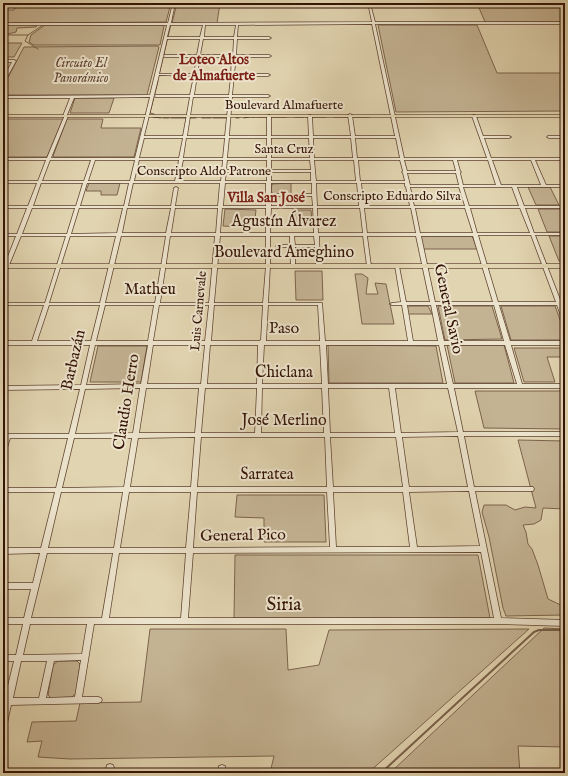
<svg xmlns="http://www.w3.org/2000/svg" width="568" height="776" viewBox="0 0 568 776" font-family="'IM FELL English',serif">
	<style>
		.green { fill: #c4b393; stroke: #7c634c }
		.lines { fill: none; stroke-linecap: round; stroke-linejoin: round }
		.stream-far1 { stroke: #785f49; stroke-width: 1 }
		.stream { stroke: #785f49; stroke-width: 2 }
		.minor-casing { stroke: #5f4330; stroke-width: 1.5 }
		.major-casing { stroke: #341306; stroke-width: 1 }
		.minor { fill: #ece3cc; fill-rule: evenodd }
		.major { fill: #e1d4b0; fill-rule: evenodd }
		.labels { text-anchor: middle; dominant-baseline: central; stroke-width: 4; stroke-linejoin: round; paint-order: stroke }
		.far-park-label { font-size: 13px; font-style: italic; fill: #5f4330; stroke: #ece3cc }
		.far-street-label { font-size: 13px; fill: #341306; stroke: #ece3cc }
		.far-neighbourhood-label { font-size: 14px; font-weight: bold; fill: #7a1f14; stroke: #ece3cc }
		.street-label { font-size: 16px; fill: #341306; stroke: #ece3cc }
		.near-street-label { font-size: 19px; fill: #341306; stroke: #ece3cc }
	</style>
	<rect width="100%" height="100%" fill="#e1d4b0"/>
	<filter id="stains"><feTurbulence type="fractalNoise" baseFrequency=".005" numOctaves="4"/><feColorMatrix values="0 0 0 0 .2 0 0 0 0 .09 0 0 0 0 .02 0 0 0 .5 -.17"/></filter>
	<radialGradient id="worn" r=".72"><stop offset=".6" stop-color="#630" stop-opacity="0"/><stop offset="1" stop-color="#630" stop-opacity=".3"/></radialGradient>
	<!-- green -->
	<g class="green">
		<polygon points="4,3 171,3 166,22 3,23 3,10 14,10 16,6 3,6"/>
		<polygon points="177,3 220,3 217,23 172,23"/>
		<polygon points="477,3 562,3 565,8 565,22 485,22"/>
		<polygon points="3,24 37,25 36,27 17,28 16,32 8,34 3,39"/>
		<polygon points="45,25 162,25 164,26 160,45 34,45 29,42 31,35"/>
		<polygon points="378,25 477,25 497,73 565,73 565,111 396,112"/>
		<polygon points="3,43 22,43 14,57 3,57"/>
		<polygon points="24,47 157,46 159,47 147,95 3,95 3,87"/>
		<polygon points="75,98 114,98 109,113 70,113"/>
		<polygon points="3,119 63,119 47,157 3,157"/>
		<polygon points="67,119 103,119 101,128 141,128 134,157 54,157 53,156"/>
		<polygon points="89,183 120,183 117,195 101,195 101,191 86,191"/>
		<polygon points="291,183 291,194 274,194 271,192 272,184"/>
		<polygon points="528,187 550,187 559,205 536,205"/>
		<polygon points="225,209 256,210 255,219 253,219 253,222 244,222 243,227 223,226"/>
		<polygon points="538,209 561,209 565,218 565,232 547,232"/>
		<polygon points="292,210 311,210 312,221 293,221"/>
		<polygon points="420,236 471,236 473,238 477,249 422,249"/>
		<polygon points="549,236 565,236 565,261 559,261"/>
		<polygon points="295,271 322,271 323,300 296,300"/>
		<polygon points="355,274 362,274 368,278 366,294 378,294 375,283 386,284 394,324 362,324"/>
		<polygon points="410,306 428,306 432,314 408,314 407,308"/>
		<polygon points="438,306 492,306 502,339 445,340"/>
		<polygon points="501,306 555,306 565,333 565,340 511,340"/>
		<polygon points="328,345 436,346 443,383 329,383"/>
		<polygon points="447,345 504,345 514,383 455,383"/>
		<polygon points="98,346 147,346 141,382 90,382"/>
		<polygon points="514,348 565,348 565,357 547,357 555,382 524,382"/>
		<polygon points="475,391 565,391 565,429 484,428"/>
		<polygon points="518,440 565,441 565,509 543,508 541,520 534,524 523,525 526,532 528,544 532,549 538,565 548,599 565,607 565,615 506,616 503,608 489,537 482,512 484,505 506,505 515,510 525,507 536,508"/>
		<polygon points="237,495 324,495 326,542 264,542 264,518 235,517"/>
		<polygon points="235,555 478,555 490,618 234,618"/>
		<polygon points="544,628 565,629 565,747 518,746 520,773 390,773"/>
		<polygon points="150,629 286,629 288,670 319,665 329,630 529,629 368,773 270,773 274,756 70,759 38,757 42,741 27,742 32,722 76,721 80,703 141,702"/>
		<polygon points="58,661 77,661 80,664 76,693 72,697 51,698 48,695 53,665"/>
	</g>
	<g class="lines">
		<!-- stream-far1 -->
		<g class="stream-far1">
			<polyline points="3,35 28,35 25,41 38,49"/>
			<polyline points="28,35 43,25"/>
			<polyline points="159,75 171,24"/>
			<polyline points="154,114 150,113 158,81"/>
			<polyline points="153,117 161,118"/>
			<polyline points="251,117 255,117"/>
			<polyline points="257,117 266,117"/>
			<polyline points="271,117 286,117"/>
			<polyline points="295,117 304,117"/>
			<polyline points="306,117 308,117"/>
			<polyline points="312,117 326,117"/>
			<polyline points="334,117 348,117"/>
			<polyline points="352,117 369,117"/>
			<polyline points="163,118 169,118"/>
			<polyline points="171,118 186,118"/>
			<polyline points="190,118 196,118"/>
			<polyline points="202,118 206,118"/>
			<polyline points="207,118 211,118"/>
			<polyline points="213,118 226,118"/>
			<polyline points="236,118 239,118"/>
			<polyline points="244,118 249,117"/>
		</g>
		<!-- stream -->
		<polyline class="stream" points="381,773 534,632 539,630 565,630"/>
		<defs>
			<g id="minor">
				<path d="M173 3H175L171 23 372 22 368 3H370L375 22H565V24H375L404 158H487L472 116 474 115 476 116 483 136H509L511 137 509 138H484L491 158H565V160H535L546 185H565V187H517L524 206H565V208H525L534 233H565V235H535L561 302H565V304H562L565 312V321L562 319 557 305H499L510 341H565V345H511L522 384H565V388H454L463 432H565V436H464L474 487H533L534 489 533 491H475L501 618 565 620V626L498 624H94L82 697H98L101 698 102 700 101 702 98 703 11 705 7 723 6 726 3 727V698H5L14 661H3V655H16L23 624H3V618H24L31 589H3V583H33L40 553 3 554V548H41L55 492H3V488H56L68 438H10L6 451 5 453H3V442L4 438H3V434H69L80 389 3 390V386L81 385 90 345H3V341H32L44 305H3V303H45L66 236H21L5 275 3 276V269L16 236H3V234H17L27 208H3V206H28L37 183H3V181H38L46 160H3V158H47L64 117 63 116 70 98H3V96L150 95 167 25H3V23H168ZM372 24 395 136H355L352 115 350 114 348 115 351 136H313L312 116 310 115 308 116 309 136H271V116L269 115 267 116V136H229L232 97H268L270 96 268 95H232L234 76H268L270 75 268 74H234L236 57H269L271 56 269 55H236L237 39H269L271 38 269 37H237L238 25ZM170 25H203L200 37H167ZM205 25H236L234 37H204ZM167 39H200L197 55H165L163 56 165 57H197L194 74H159ZM203 39H234L233 55H200ZM200 57H232L231 74H197ZM159 75 194 76 190 95H156L154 96 156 97H190L183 136H144ZM197 76H231L229 95H194ZM150 97 135 158H51L68 116 67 115 74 98ZM193 97H229L225 136H187ZM144 138H183L179 158H139ZM186 138H225L223 158H183ZM229 138H267V158H227ZM271 138H309L310 158H271ZM313 138H351L353 158H314ZM355 138H396L400 158H357ZM50 160H91L84 181H42ZM95 160H135L130 181H88ZM139 160H179L175 181H134ZM183 160H223L221 181H179ZM227 160H267V170H226ZM271 160H310L311 170H271ZM314 160H354L356 181H316ZM358 160H400L403 171 402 172 403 173 405 181H360ZM404 160H453L456 171H407ZM457 160H488L496 185H463L460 173 461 172 460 171ZM492 160H531L541 185H501ZM226 172H267V181H225ZM271 172H311V181H271ZM407 173H456L459 185H410ZM41 183H83L76 206H33ZM87 183H129L124 206H80ZM133 183H220L218 206H175L178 188 176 187 174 188 171 206H128ZM225 183H266V206H223ZM271 183H312V194H271ZM316 183H357L359 206H317ZM361 183H405V186L406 187 410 206H364ZM410 187H459L465 206H414ZM463 187H512L519 206H469ZM271 196H312L313 206H271ZM32 208H75L67 234H22ZM79 208H123L117 233 71 234ZM127 208H171L166 233H122ZM175 208H218L216 233H171ZM222 208H266V233H220ZM271 208H313L314 233H270ZM317 208H360L363 233H318ZM364 208H411L416 233H367ZM415 208H465L473 233H420ZM470 208H520L530 233H477ZM478 235H531L556 302H498ZM70 236H116L100 303H49ZM121 236H166L155 303H105ZM170 236H215L209 303H160ZM220 236H266V266L263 303H214ZM270 236H290V245H278L276 246 278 247H290L291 267H293L295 266V247H315L316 266 318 267 320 266 319 236H363L367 266 369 267 371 266 367 236H416L430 302H406L399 266 397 265 395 266 401 302 392 303 390 304 392 305H402L408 341H325L322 303H268L270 266ZM294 236H314L315 245H295ZM421 236H473L493 302H435ZM49 305H100L91 341H37ZM105 305H154L148 341H96ZM159 305H209L205 341H153ZM214 305H263L261 340 259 341H211ZM268 305H318L320 341H266ZM407 305H431L438 341H413ZM436 305H494L504 341H444ZM95 345H148L141 384 86 385ZM153 345H205L201 384H147ZM210 345H258L257 384H207ZM264 345H320L322 384H262ZM326 345H439L447 384H328ZM444 345H505L517 384H453ZM140 388 133 433 75 434 85 389ZM146 388H199L195 433H139ZM205 388H257L255 433H201ZM262 388H322L324 433H261ZM328 388H389L395 433H330ZM395 388H448L458 432 401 433ZM458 436 468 487H409L402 437ZM195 437 191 487H130L138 438ZM201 437H325L327 487H197ZM330 437H396L403 487H333ZM74 438H132L124 487 62 488ZM469 491 480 546 417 547 409 492ZM61 492H123L114 548H48ZM129 492H191L186 548H120ZM197 492H327L330 547 193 548ZM333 492H403L410 547H336ZM481 552 494 618H188L193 553ZM47 553H113L102 618H31ZM119 553H186L181 618H109ZM30 624H87L82 654 23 655ZM81 660 75 697 46 698 54 661ZM21 661H47L39 698H13Z"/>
				<polygon points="563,3 565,3 565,5"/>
				<polygon points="3,60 14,60 16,61 5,81 3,82 3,78 12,62 3,62"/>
				<polygon points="548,136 565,136 565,138 549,138 547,137"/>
				<polygon points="110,764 113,765 114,768 113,773 105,773 107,765"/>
				<polygon points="222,765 225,766 226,773 218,773 219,766"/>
			</g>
			<g id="major">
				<rect x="3" y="115" width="562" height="2"/>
				<rect x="3" y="264" width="562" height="4"/>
			</g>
		</defs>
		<!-- minor casing -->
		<use href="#minor" class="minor-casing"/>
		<!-- major casing -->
		<use href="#major" class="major-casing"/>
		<!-- minor -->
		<use href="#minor" class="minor"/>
		<!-- major -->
		<use href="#major" class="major"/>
	</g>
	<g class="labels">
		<!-- far-park labels -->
		<g class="far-park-label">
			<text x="81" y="63">Circuito El<tspan x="81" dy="15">Panorámico</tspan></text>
		</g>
		<!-- far-street labels -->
		<g class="far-street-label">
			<text x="284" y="105">Boulevard Almafuerte</text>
			<text x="284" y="149">Santa Cruz</text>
			<text x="204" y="171">Conscripto Aldo Patrone</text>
			<text x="392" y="196">Conscripto Eduardo Silva</text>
			<text transform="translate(199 311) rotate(-85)">Luis Carnevale</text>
		</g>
		<!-- far-neighbourhood labels -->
		<g class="far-neighbourhood-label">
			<text x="214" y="60">Loteo Altos<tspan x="214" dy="16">de Almafuerte</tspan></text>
			<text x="266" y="198">Villa San José</text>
		</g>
		<!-- street labels -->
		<g class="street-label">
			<text x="284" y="222">Agustín Álvarez</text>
			<text x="284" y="253">Boulevard Ameghino</text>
			<text x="150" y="290">Matheu</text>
			<text transform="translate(448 309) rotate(78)">General Savio</text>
			<text transform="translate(284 329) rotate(1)">Paso</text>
			<text transform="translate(74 360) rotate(-77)">Barbazán</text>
			<text x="284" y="373">Chiclana</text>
			<text transform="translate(127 402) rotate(-81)">Claudio Herro</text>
			<text x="284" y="421">José Merlino</text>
			<text x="267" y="475">Sarratea</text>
			<text transform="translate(243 536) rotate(-1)">General Pico</text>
		</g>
		<!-- near-street labels -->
		<g class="near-street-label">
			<text x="284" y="605">Siria</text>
		</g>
	</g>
	<!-- margin -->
	<rect width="568" height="776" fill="none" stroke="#e1d4b0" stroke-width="16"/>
	<rect x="4" y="4" width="560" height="768" fill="none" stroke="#341306" stroke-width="2"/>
	<rect x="8" y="8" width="552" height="760" fill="none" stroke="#341306"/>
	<rect width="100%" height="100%" filter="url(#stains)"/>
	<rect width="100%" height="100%" fill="url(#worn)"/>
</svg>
